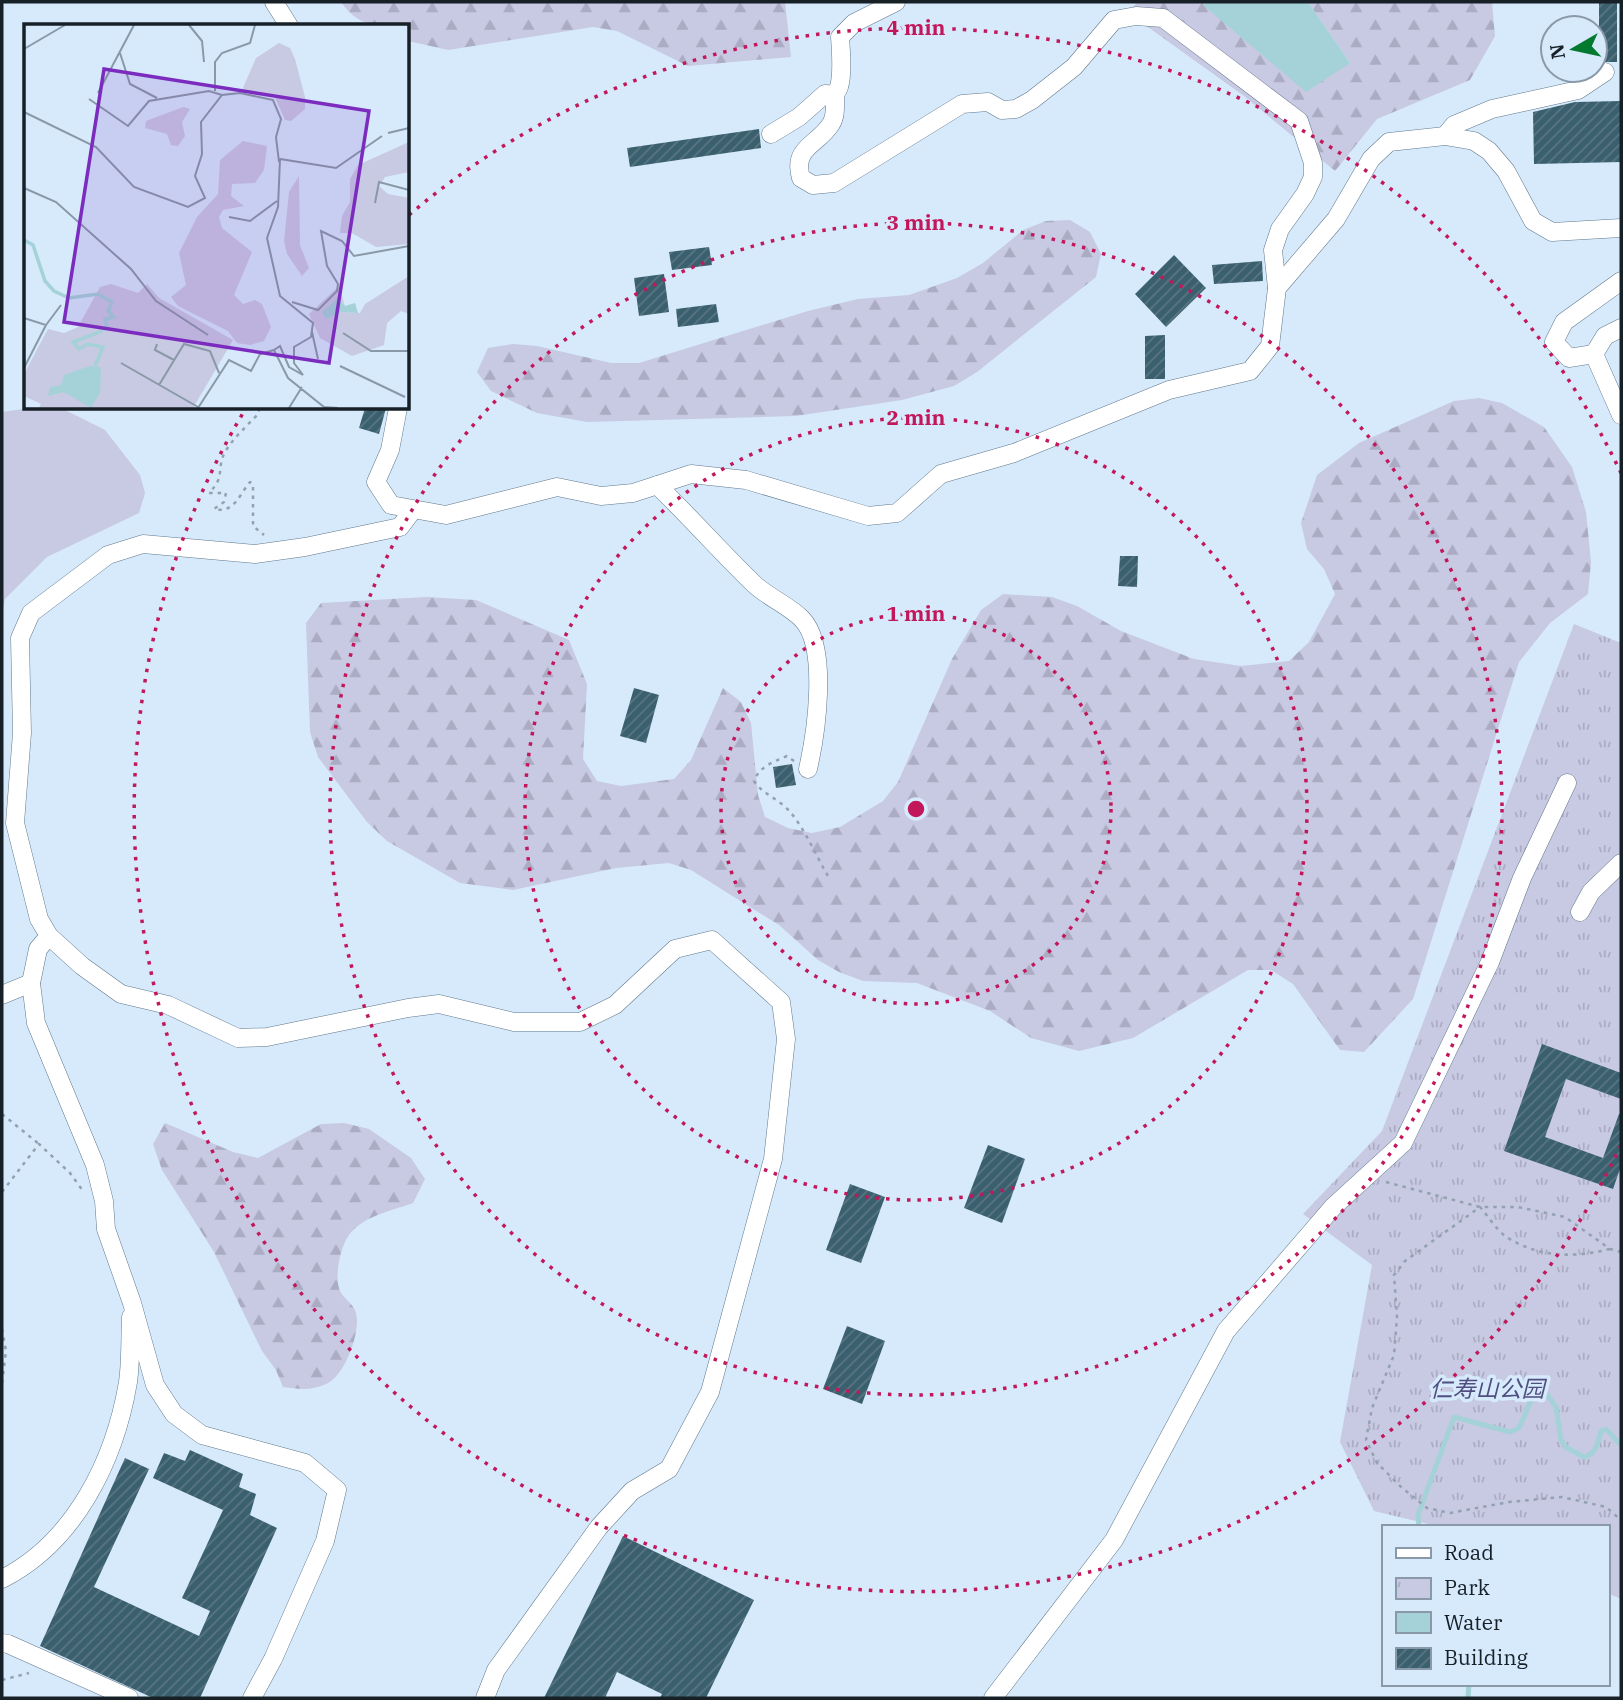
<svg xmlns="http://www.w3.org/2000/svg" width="1623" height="1700" viewBox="0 0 1623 1700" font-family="'IBM Plex Serif','Noto Sans SC',serif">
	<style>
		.green { fill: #c8c9e3 }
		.forest { fill: url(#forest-firs) }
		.park { fill: url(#park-tufts) }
		.water { fill: #a4d2d8 }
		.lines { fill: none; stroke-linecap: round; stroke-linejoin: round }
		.stream { stroke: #a4d2d8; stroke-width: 5 }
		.building { fill: url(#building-hatch) }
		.minor-casing { stroke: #61788b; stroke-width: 19 }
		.path { stroke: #92a2b0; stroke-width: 2.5; stroke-dasharray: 3.5 5; stroke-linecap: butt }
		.minor { stroke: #fff; stroke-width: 18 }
		.ring { fill: none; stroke: #c2185b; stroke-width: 3.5; stroke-dasharray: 3.5 7 }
		.labels { text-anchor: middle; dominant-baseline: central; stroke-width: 7; stroke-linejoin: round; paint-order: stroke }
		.park-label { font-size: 23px; font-style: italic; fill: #514f80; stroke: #d6eafc }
		.inset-river { fill: none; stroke: #a4d2d8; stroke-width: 3.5 }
		.inset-road { fill: none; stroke: #8a99a7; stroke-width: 2 }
		.view { fill: #7b2cbf; fill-opacity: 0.15; stroke: #7b2cbf; stroke-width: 3.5 }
		.inset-edge { fill: none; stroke: #172027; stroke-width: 3.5 }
		.centre { fill: #c2185b; stroke: #d6eafc; stroke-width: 3.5 }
		.ring-label { font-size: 21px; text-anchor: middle; font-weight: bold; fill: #c2185b; stroke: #d6eafc; stroke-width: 7; stroke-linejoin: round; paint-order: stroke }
	</style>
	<defs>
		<pattern id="forest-firs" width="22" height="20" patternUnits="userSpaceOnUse" patternTransform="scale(1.75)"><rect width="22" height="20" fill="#c8c9e3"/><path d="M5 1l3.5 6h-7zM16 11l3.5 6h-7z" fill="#abacc3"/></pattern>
		<pattern id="park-tufts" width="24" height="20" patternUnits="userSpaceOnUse" patternTransform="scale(1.75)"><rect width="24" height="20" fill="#c8c9e3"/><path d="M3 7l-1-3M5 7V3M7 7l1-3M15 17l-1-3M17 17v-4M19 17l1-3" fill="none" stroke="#abacc3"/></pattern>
		<pattern id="building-hatch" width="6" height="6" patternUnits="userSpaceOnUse" patternTransform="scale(1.75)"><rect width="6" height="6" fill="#3a5f6e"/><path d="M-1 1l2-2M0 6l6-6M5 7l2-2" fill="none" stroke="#5a7682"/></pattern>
	</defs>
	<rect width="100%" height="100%" fill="#d6eafc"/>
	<!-- green -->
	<polygon class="green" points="30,408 61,408 105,430 140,475 145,493 139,513 47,557 5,599 2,616 2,412"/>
	<!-- forest -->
	<g class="forest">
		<path d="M341 2H785L791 57 688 66 617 31 593 27 448 50 408 41V26C378 26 359 28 341 2Z"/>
		<polygon points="1138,2 1205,2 1203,5 1350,63 1308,2 1492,2 1495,36 1470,80 1377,119 1335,171 1244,96 1127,12"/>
		<polygon points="1070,220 1090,232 1101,254 1096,277 977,372 954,386 902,400 796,416 587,422 537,413 491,391 477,372 488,348 513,344 537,346 611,363 639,363 808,311 858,299 909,295 957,278 983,263 1023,230 1046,221"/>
		<polygon points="1479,398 1502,403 1544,427 1572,467 1586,512 1591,562 1588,594 1550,623 1519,662 1413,999 1364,1052 1340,1050 1293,984 1271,970 1248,970 1133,1038 1079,1051 1031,1038 990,1011 917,983 863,981 839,972 818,960 779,925 691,870 669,863 616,868 513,890 460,883 387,841 367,822 318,757 310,732 306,623 321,603 426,597 476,600 569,640 587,684 583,759 597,781 621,786 674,779 691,760 723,688 741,702 751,723 758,795 765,817 788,828 812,833 840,827 883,801 898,782 952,659 981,610 1003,594 1052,597 1077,606 1121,631 1194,659 1241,666 1289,661 1309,642 1335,594 1324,569 1307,549 1301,523 1317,475 1359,443 1454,401"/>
		<path d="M165 1123 233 1152 258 1158 321 1124 344 1123 369 1129 411 1158 425 1179 413 1203C392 1211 360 1216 347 1238 340 1250 334 1277 340 1291 343 1298 354 1304 356 1313 361 1332 345 1376 326 1384 311 1391 299 1389 283 1387L276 1370 262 1351 214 1252 162 1170 153 1144Z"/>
	</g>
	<!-- park -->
	<polygon class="park" points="1574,624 1621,643 1621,1599 1607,1593 1607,1527 1441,1527 1374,1511 1340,1442 1372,1265 1303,1214 1382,1131"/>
	<!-- water -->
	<polygon class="water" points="1205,2 1308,2 1350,63 1306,92 1203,5"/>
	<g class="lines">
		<!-- stream -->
		<g class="stream">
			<path d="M1419 1527 1418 1515 1454 1417 1510 1432 1519 1428 1533 1396 1536 1393 1545 1392 1556 1407 1561 1440 1566 1447 1584 1457C1597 1454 1598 1442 1601 1431L1606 1429 1621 1445"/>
			<polyline points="1468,1698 1469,1684"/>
		</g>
	</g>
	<!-- building -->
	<g class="building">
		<rect x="1599" y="2" width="18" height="60"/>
		<polygon points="1621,101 1621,162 1534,164 1533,112 1575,102"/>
		<polygon points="759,129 761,148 630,167 627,148"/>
		<polygon points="709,247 712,265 672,270 669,252"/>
		<polygon points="1174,255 1206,288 1166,327 1135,294"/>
		<polygon points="1262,261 1263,281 1214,284 1212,265"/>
		<polygon points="664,274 669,312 639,316 634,278"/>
		<polygon points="716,304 719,322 678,327 676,309"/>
		<polygon points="1165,335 1165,379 1145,379 1145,336"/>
		<polygon points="365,408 386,408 379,434 359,428"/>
		<polygon points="1120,556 1138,556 1137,587 1118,586"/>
		<polygon points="634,688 659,695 646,743 620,736"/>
		<polygon points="792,764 796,785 776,788 773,767"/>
		<polygon points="1542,1044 1621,1073 1621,1099 1566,1079 1545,1137 1603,1158 1619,1114 1621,1114 1621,1166 1613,1189 1504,1151"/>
		<polygon points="988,1145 1025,1159 1002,1223 964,1208"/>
		<polygon points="850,1184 885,1197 861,1263 826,1250"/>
		<polygon points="847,1326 885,1341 862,1404 823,1389"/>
		<polygon points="190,1450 243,1474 239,1487 256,1494 250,1515 277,1528 200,1698 153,1698 40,1646 125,1458 149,1469 94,1587 199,1636 210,1611 182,1598 223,1510 153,1478 164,1453 185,1461"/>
		<polygon points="623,1536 754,1600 706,1698 660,1698 662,1694 617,1672 605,1698 544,1698"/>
	</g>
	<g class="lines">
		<defs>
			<g id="minor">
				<polyline points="274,2 289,26"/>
				<path d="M896 2 854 23 840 37C841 52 843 73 839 87 836 95 835 89 835 97 835 107 836 116 831 124 818 145 792 147 801 178L813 185 834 183 962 104 988 102 1002 110 1016 109 1032 100 1074 67 1114 20 1136 16 1163 18 1299 121 1313 163V177L1305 194 1280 229 1273 250 1277 288"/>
				<polyline points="771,134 799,117 825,94 835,95"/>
				<polyline points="1445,136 1454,125 1492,109 1578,90 1605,72"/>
				<polyline points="1621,328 1605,336 1594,354 1621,415"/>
				<polyline points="1594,354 1569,358 1554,342 1564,322 1621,281"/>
				<polyline points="398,408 390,450 376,482 391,505 446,515 557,487 601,496 633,493 691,474 746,480 868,516 897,513 941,474 1014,453 1169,390 1250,371 1270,346 1277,288 1336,219 1371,159 1389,142 1445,136 1474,141 1489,151 1506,171 1533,221 1552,232 1621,228"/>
				<path d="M657 485C690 517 721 552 754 584 769 598 788 605 802 619 829 647 816 734 808 769"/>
				<polyline points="412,511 400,527 305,547 255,554 143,544 108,555 31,613 20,638 22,733 15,823 39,919 49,936 82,966 121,994 168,1005 238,1038 267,1037 408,1008 439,1004 514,1022 580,1022 615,1005 675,949 712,940 781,1002 786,1039 773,1159 710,1392 669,1469 632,1491 599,1527 496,1670 485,1698"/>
				<polyline points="1580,912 1591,892 1621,863"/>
				<polyline points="49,936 38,949 31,983 36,1023 95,1165 104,1201 106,1229 132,1303 155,1385 174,1414 202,1435 305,1463 337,1490 325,1541 273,1659 252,1698"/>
				<polyline points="2,995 31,983"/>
				<path d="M2 1579C75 1542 115 1460 128 1382 131 1361 130 1338 131 1317"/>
				<polyline points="2,1643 8,1644 129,1698"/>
				<polyline points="993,1698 1114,1540 1226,1331 1333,1207 1403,1143 1490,962 1522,878 1567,783"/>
			</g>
		</defs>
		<!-- minor casing -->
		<use href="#minor" class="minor-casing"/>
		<!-- path -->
		<g class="path">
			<path d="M259 408V413C247 426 234 437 225 452 216 469 226 476 209 493H226L224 502 214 509C234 514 239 495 250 482L253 484V526L264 535"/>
			<path d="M794 761 787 756C773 762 759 767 754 781 763 795 780 799 791 813 806 831 816 856 828 876"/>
			<polyline points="2,1114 39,1144"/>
			<polyline points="1386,1182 1480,1207 1518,1207 1565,1217 1610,1249 1621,1252"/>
			<polyline points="2,1192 39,1144 70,1173 83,1191"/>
			<path d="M1610 1249C1574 1258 1538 1258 1505 1236 1496 1229 1488 1216 1480 1207L1405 1261 1394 1275 1397 1317 1394 1355 1372 1408 1366 1440 1377 1463 1400 1486 1427 1508 1450 1513 1509 1502 1562 1497 1606 1507 1621 1520"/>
			<polyline points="2,1329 6,1351 2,1383"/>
			<polyline points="2,1680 29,1673"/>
		</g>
		<!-- minor -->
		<use href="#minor" class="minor"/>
	</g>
	<!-- distance rings -->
	<g class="ring">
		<circle cx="916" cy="809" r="195"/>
		<circle cx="916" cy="809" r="391"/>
		<circle cx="916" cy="809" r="586"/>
		<path d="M1621 1145A781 781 0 1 1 243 413M409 215A781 781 0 0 1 1621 473"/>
	</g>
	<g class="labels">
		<!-- park labels -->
		<g class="park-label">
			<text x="1487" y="1388">仁寿山公园</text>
		</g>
	</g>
	<!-- overview -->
	<g transform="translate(24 24)">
		<rect width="385" height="385" fill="#d6eafc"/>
		<path d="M255 19 266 24 271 35 281 73V85L267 97 261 96 251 73 218 66 232 34Z" fill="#c8c9e3"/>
		<path d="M159 83 166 85 158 98 161 112 154 122 147 121 143 110 121 104 122 97ZM219 117 243 122 240 146 231 159 208 160 207 172 220 182 199 186 195 193 198 204 228 228 210 271 219 280 231 276 238 280 247 303 240 317 226 321 213 319 204 307 154 282 147 273 162 261 155 229 173 193 194 170 196 136ZM385 118V148L361 153 355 162 364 170 385 174V220L352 223 328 209H316L318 192 326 178V155L334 141ZM275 152 276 221 285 244 278 252 263 230 260 217 265 168ZM385 252V290L377 287 363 299 360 321 328 332 296 314 285 290 315 262 321 282 315 274 302 295 318 288 336 289 341 280Z" fill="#c8c9e3"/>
		<path d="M87 260 114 269 123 260 135 274 209 316 169 384H15L17 380 0 372V350L24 305 40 309 54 303 76 263Z" fill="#c8c9e3"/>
		<path d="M314 274 321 282 331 279 334 289 318 288 302 295 298 288ZM66 342 76 343 77 347 76 369 67 384 40 368 24 372 26 363 37 361 40 351Z" fill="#a4d2d8"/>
		<path class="inset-river" d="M0 216 9 221 21 257 30 267 45 274 74 270 88 278 84 287 90 293 81 295 83 302 76 308 49 318 55 325 63 320 79 323 71 342"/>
		<path class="inset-road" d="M165 1 178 17 180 38M0 25 41 1M96 29 106 60 133 74M191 67V38L198 29 226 19 231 1M74 69 110 1M65 75 104 102 125 77 185 67 198 71M0 88 72 123 110 163 164 183 181 174 171 152 178 130 177 98 198 71 216 69 249 76 257 95 252 113 255 138M364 109 385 104M0 164 32 178 107 245 132 277 184 311M351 179 355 158 385 166M205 193 226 197 253 177M268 278 294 286 313 267 314 260 303 242 297 207 318 217 330 232 385 222M0 294 22 301 0 344M22 301 37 281M288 308 294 335M319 309 347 327H385M133 320 131 326 150 336M250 326 256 322 265 343 279 351 270 339V323L287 313 289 299 256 272 243 214 254 183 256 135 312 144 358 112M97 339 174 383M316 342 381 373M135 361 160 320 186 327 195 349M174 384 205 336 227 347 236 330 250 326 264 354 300 383 314 384M265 384 278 363"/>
		<path class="view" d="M80 45 345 87 305 339 40 298Z"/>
		<rect width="385" height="385" class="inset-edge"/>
	</g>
	<circle cx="916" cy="809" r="10" class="centre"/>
	<g class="ring-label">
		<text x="916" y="35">4 min</text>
		<text x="916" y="230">3 min</text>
		<text x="916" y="425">2 min</text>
		<text x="916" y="621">1 min</text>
	</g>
	<!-- border -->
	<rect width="1623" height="1700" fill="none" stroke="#172027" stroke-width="7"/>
	<!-- legend -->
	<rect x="1382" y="1525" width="228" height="161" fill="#d6eafc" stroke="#8a99a7" stroke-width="2"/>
	<rect x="1396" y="1548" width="35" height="10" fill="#ffffff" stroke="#8a99a7" stroke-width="2"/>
	<text x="1444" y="1560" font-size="21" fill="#172027">Road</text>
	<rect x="1396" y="1578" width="35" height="21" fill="url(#park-tufts)" stroke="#8a99a7" stroke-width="2"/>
	<text x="1444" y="1595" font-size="21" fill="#172027">Park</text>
	<rect x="1396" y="1612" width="35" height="21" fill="#a4d2d8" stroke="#8a99a7" stroke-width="2"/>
	<text x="1444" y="1630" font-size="21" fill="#172027">Water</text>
	<rect x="1396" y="1648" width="35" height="21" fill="url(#building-hatch)" stroke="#8a99a7" stroke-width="2"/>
	<text x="1444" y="1665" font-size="21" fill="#172027">Building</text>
	<!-- north arrow -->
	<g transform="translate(1574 49) rotate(261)"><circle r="33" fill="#d6eafc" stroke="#8a99a7" stroke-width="2"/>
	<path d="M0-5L12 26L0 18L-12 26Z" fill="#047a30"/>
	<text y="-10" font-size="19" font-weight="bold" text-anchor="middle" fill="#172027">N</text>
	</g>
</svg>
